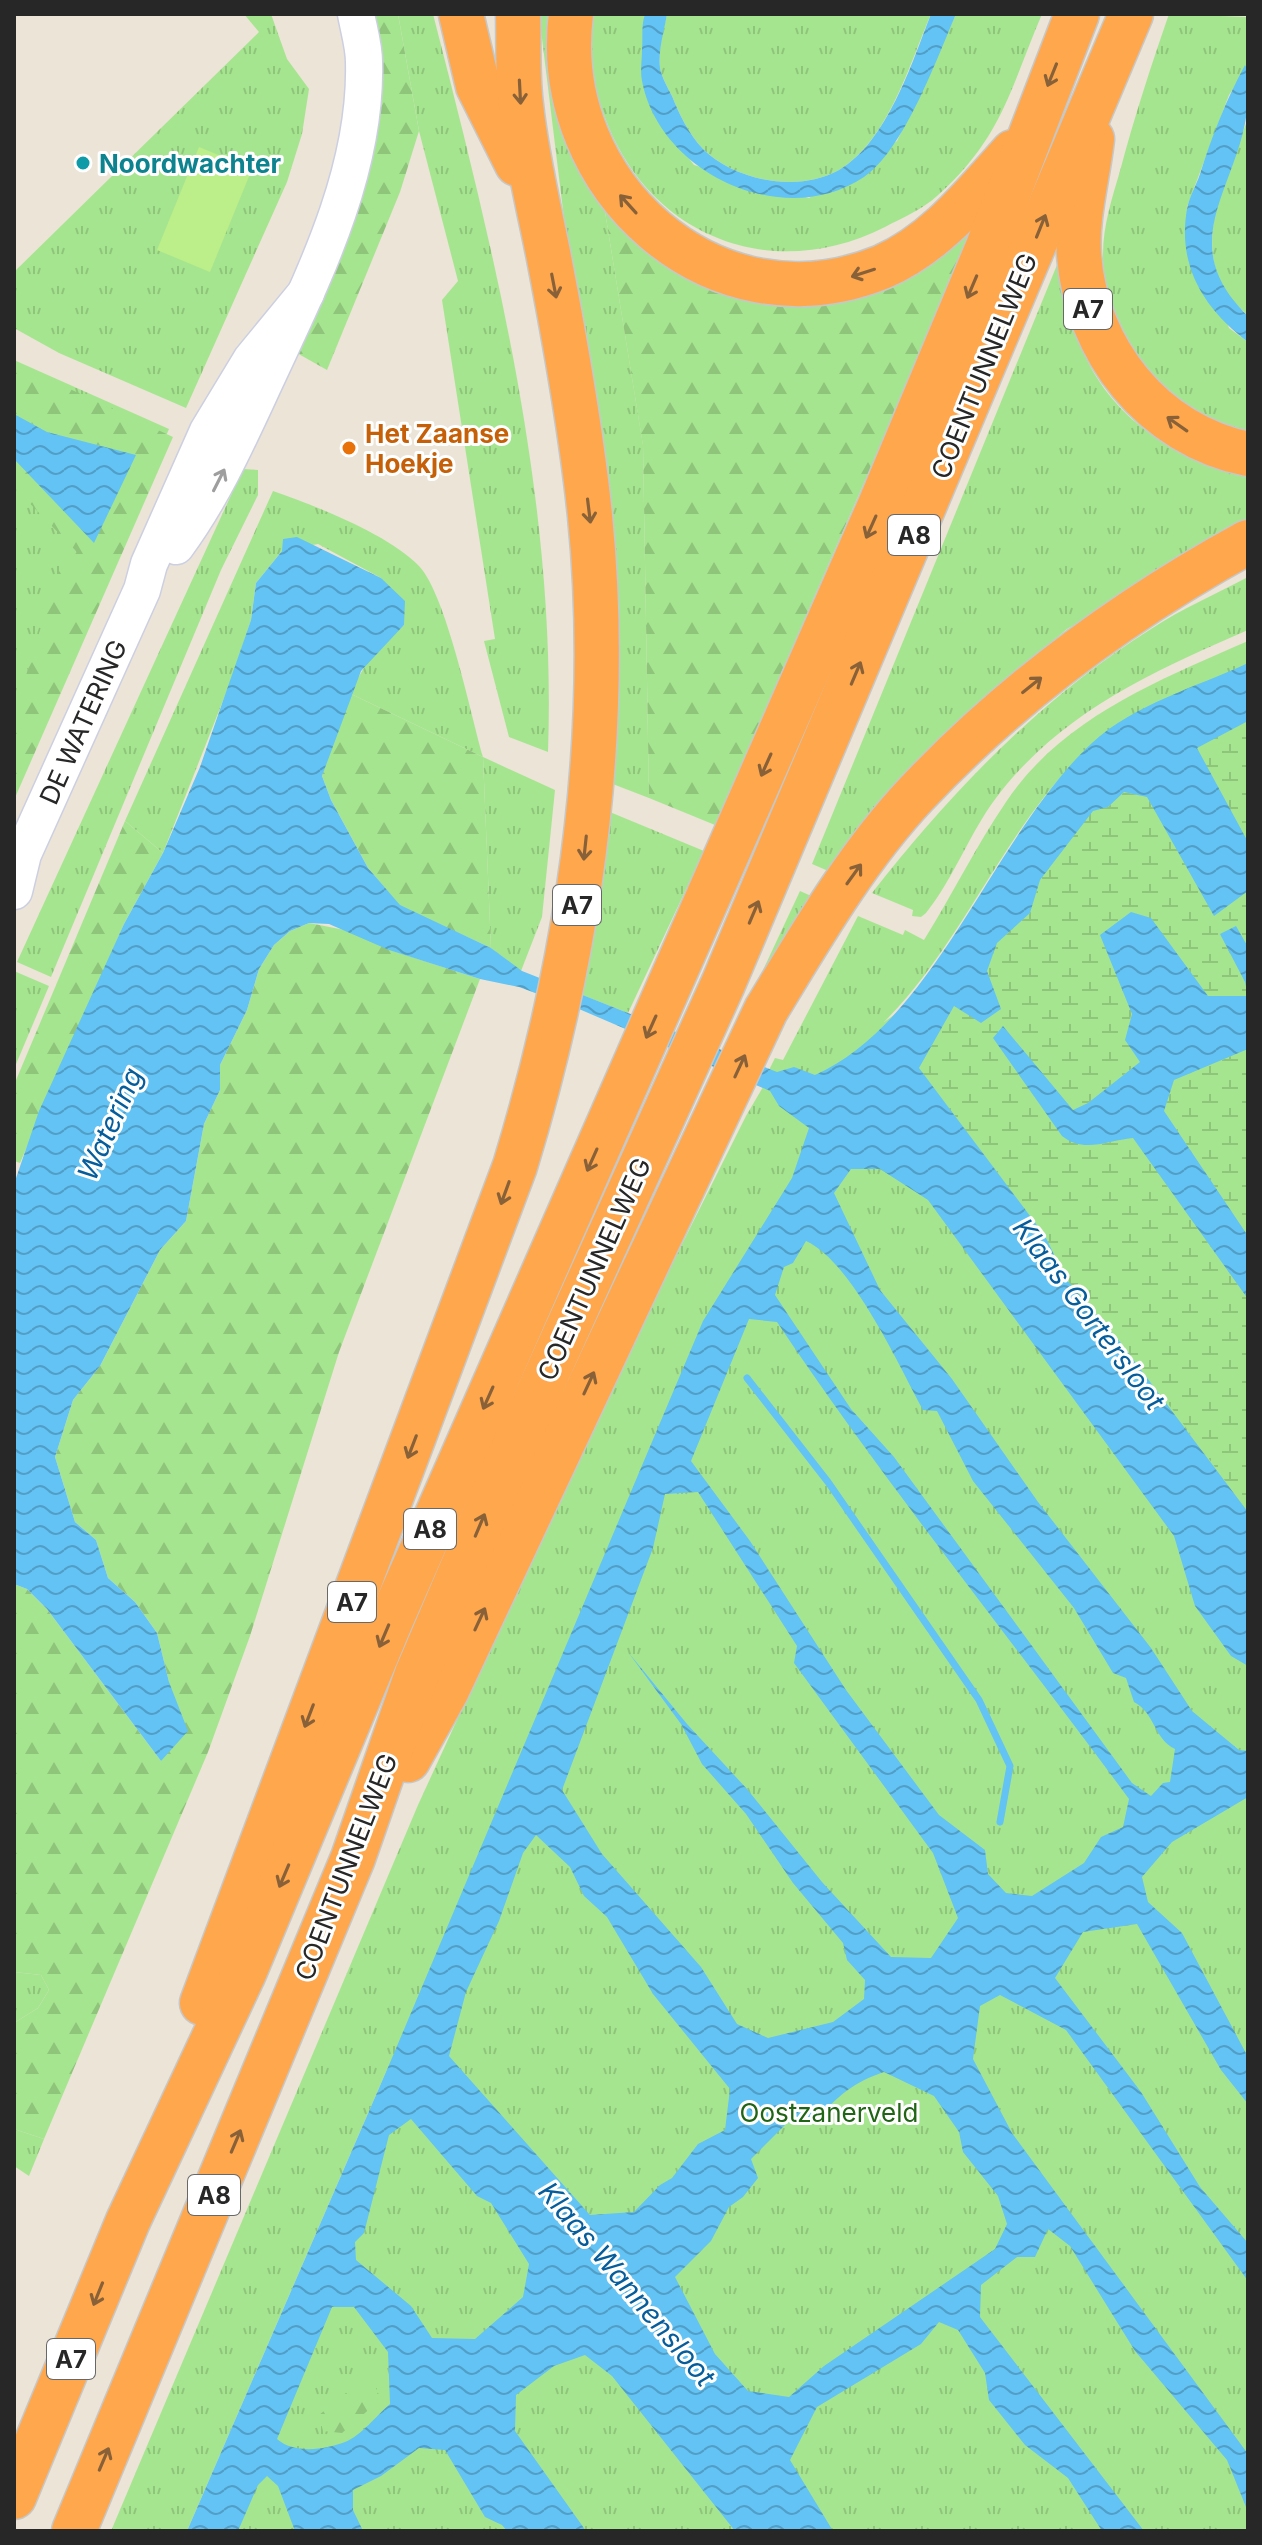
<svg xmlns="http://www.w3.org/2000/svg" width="1262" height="2545" viewBox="0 0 1262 2545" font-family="Inter,sans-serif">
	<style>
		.grass { fill: url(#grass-tufts); fill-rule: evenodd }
		.forest { fill: url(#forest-firs) }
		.wetland { fill: url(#wetland-marsh) }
		.pitch { fill: #bcee8a }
		.water { fill: url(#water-waves); fill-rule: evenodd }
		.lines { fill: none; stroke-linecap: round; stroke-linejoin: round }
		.stream { stroke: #62c3f4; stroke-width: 7 }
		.secondary-casing { stroke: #cccfe1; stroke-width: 39 }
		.motorway-casing { stroke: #c7c7c7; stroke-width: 47 }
		.secondary { stroke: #fff; stroke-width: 36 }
		.motorway { stroke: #ffa74d; stroke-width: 44 }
		.oneway { stroke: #886138 }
		.oneway2 { stroke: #9e9e9e }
		.culture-dot { fill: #0f9aa8; stroke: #fff; stroke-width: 3 }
		.food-dot { fill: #e8710a; stroke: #fff; stroke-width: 3 }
		.labels { text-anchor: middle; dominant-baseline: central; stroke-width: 6; stroke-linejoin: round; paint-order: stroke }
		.shield { fill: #fff; stroke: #686868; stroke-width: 2 }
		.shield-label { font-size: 24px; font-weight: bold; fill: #272727 }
		.culture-label { font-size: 26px; font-weight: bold; fill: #0d838f; stroke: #fff; text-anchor: start }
		.street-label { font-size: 26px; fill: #272727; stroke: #fff }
		.food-label { font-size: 26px; font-weight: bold; fill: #c56008; stroke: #fff; text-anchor: start }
		.park-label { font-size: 26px; fill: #206515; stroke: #fff }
		.water-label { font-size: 28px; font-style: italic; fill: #065d9b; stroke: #fff }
	</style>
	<defs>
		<pattern id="grass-tufts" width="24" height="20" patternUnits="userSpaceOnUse" patternTransform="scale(2)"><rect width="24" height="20" fill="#a6e58f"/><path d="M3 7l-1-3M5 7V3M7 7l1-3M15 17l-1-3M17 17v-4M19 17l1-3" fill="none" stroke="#8fc47b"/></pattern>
		<pattern id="forest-firs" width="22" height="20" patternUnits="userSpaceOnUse" patternTransform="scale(2)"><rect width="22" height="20" fill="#a6e58f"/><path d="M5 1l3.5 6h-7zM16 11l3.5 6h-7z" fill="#8fc47b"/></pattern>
		<pattern id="wetland-marsh" width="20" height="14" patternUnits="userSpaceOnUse" patternTransform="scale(2)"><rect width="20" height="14" fill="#a6e58f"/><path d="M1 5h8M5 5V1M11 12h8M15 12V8" fill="none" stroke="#8fc47b"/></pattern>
		<pattern id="water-waves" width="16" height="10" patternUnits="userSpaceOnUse" patternTransform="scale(2)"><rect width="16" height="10" fill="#62c3f4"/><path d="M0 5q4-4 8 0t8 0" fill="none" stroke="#519ec6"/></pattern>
	</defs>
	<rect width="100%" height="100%" fill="#ebe4d7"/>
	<!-- grass -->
	<g class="grass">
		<polygon points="244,14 271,14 287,59 309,89 302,134 287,182 186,408 59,353 14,328 14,272 259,32"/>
		<path d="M398 14H433C495 255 557 501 548 752L509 737 484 641 495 639 442 300 458 281 419 131Z"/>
		<polygon points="539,14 562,14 600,181 643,445 649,798 605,781 587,406"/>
		<path d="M593 14H645L642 80 653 112 694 165 809 198 897 141 956 14H1042C1010 89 1002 138 937 196 923 209 902 218 885 227 771 285 647 236 604 115 592 85 586 46 593 14Z"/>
		<path d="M667 14H931C910 63 888 141 839 170 799 193 735 181 703 149 689 134 679 114 672 96 668 88 662 78 660 68 658 50 663 32 667 14Z"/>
		<path d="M1169 14 1248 17V66L1229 95 1187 207 1229 328 1248 342V434C1232 428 1212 424 1197 415 1143 382 1102 318 1103 254 1103 226 1112 198 1120 171 1134 118 1151 66 1169 14Z"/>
		<path d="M1248 118V316C1240 307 1228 298 1223 288 1194 234 1230 170 1248 118Z"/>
		<path d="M1059 260C1065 286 1070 313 1078 338 1103 412 1173 463 1248 471V530L1067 629 978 705 833 873 812 864Z"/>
		<polygon points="14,360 169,429 14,786"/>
		<polygon points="243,469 258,470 258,495 221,570 51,977 17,962"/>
		<path d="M273 491C316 506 388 534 419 566 446 594 471 715 483 757L555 790 542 917 521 971 491 948 483 757 349 693 371 656 404 625 381 578 318 544 282 551 256 583 251 620 230 683 163 853 125 821Z"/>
		<path d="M1248 577V630C1152 672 1061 712 996 798 969 834 954 878 926 913L921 917 912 916 913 910 872 893C952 791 1040 699 1151 629 1181 609 1216 594 1248 577Z"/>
		<path d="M1248 641V2531H199L389 2065 187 2531H111L418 1805 600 1408 746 1116 763 1087 766 1089 762 1084 775 1058 783 1060 858 916 903 935 905 930 924 940C952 895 976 846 1006 802 1062 718 1159 680 1248 641ZM1185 692 901 1010 884 1022C990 917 1030 741 1185 692Z"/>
		<polygon points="605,810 704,851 628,1013 582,995 592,935"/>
		<polygon points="800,891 818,899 727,1047"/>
		<polygon points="14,971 49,986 14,1069"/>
		<polygon points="14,1972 41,1975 49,1990 38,2008 14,2023"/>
		<polygon points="14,2129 44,2139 29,2176 14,2166"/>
	</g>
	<!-- forest -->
	<g class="forest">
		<polygon points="372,14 398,14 419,131 400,192 327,370 288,348"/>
		<polygon points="600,181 783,291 979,219 715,825 649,798 643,446"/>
		<polygon points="14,363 173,437 14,800 14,723 25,711 18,701 52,592 48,584 77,552 14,487 14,459 94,542 136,455 47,432 14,414"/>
		<polygon points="349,693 483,757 491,948 400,906 368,868 331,800 322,776"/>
		<polygon points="125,821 163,853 124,924 20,1163 14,1161 14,1085"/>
		<polygon points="309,923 350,931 390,950 480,979 339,1352 250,1636 208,1752 44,2139 14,2129 14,2023 38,2008 49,1990 41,1975 14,1972 14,1584 27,1589 47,1609 161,1761 169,1682 157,1633 135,1602 108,1578 96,1540 75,1522 55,1457 73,1400 100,1366 160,1250 186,1221 204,1124 220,1090 220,1065 247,1010 259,969 274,945 290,931"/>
		<polygon points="369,2374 381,2399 342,2433 323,2431 319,2415"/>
	</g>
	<!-- wetland -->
	<g class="wetland">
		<polygon points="1248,721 1248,842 1196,747"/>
		<polygon points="1124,792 1147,797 1215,915 1248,891 1248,947 1236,926 1220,935 1245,982 1248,997 1208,996 1151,918 1126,1040 1140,1062 1088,1103 1073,1110 1003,1027 1090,1146 1133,1138 1248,1299 1248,1512 1173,1410 1066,1279 1045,1236 919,1068 954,1006 987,971 997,943 1030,913 1040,880 1093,810 1108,807"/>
		<polygon points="1248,1049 1248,1236 1164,1111 1174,1080"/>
	</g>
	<!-- pitch -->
	<polygon class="pitch" points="199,147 252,169 210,272 157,250"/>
	<!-- water -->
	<g class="water">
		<path d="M645 14H667C664 32 658 50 660 68 662 78 668 88 672 96 679 114 689 134 703 149 735 181 799 193 839 170 887 142 912 63 931 14H956C937 58 904 150 864 177 784 231 660 174 642 81 640 71 642 60 642 50 643 38 641 25 645 14Z"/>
		<path d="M1245 65C1250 72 1248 84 1248 94 1248 180 1167 238 1248 316V342C1204 309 1177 266 1187 209 1189 197 1196 186 1200 174 1212 136 1226 100 1245 65Z"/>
		<polygon points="14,414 47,432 136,455 94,543 14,459"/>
		<path d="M297 537 381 578 405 601 404 625 361 671 322 776 331 800 368 868 400 905 491 948 522 971 777 1072 794 1067 815 1075C937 1020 993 835 1092 743 1134 704 1197 687 1248 663V721L1197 748 1248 842V891L1214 916 1147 797 1124 792 1108 807 1093 811 1040 880 1030 913 997 943 987 971 1001 1009 981 1023 954 1006 919 1068 1045 1236 1066 1279 1120 1342 1248 1512V1666L1231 1656 1195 1606 1174 1536 928 1200 880 1169H851L834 1193 880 1290 952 1379 1038 1502 1151 1648 1192 1711 1239 1750 1248 1751V1797L1172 1842 1142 1877 1148 1902 1182 1933 1248 2057V2104L1221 2070 1137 1924 1083 1932 1055 1978 1141 2092 1200 2187 1248 2243V2281L1066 2030 1000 1995 980 2006 973 2059 1012 2133 1248 2454V2512L1227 2460 1135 2351 1070 2246 1048 2229 1035 2257H1017L981 2285 980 2317 1144 2531H1102L1068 2478 1025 2445 989 2400 985 2373 958 2330 939 2322 921 2344 817 2407 790 2460 833 2531H735L612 2376 585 2355 554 2366 516 2395 515 2431 586 2531H507L502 2525 485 2517 445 2450 419 2448 381 2476 353 2490V2510L363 2531H295L278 2486 267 2476 258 2485 238 2531H187L389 2065 703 1321 792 1178 809 1128 779 1106 770 1091 579 1009 519 987 480 979 389 950 329 924 309 923 290 931 274 945 259 969 247 1010 220 1065V1090L204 1124 186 1221 160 1250 100 1366 73 1400 55 1457 75 1522 96 1540 108 1578 135 1602 157 1633 169 1682 188 1731 161 1761 47 1609 27 1589 14 1584V1184L39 1111 124 924 163 853 200 767 251 620 256 583 282 551 283 539ZM806 1241C852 1262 898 1364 923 1410L937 1411 973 1481 1074 1608 1113 1673 1126 1678 1134 1702C1155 1713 1154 1739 1175 1749L1170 1782 1163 1783 1151 1796 1132 1783 894 1457 851 1409 775 1295 784 1267 793 1263ZM749 1319 777 1322C887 1486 1012 1640 1129 1799L1123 1827 1101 1837 1084 1863 1032 1896 1006 1893 988 1874 985 1850 939 1815 846 1690 750 1541 691 1461ZM698 1492 797 1646 794 1663 933 1853 958 1918 931 1958 891 1957 822 1882 747 1789 687 1724 628 1652 681 1724 702 1764 746 1814 793 1883 843 1943 847 1960 865 1980 864 1999 833 2022 768 2038 737 2024 701 1967 602 1854 562 1790 653 1548 665 1494ZM536 1835 570 1867 584 1896 607 1917 653 1994 730 2089 725 2130 698 2144 672 2178 660 2185 634 2212 590 2215 449 2056 466 1992 499 1921 523 1853ZM884 2072 934 2096 959 2132 963 2152 998 2196 1007 2224 995 2249 824 2366 789 2397 748 2391 715 2354 675 2277 711 2241 729 2207 743 2197 758 2178 751 2159 787 2123 817 2120C837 2096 854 2082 884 2072ZM411 2119 477 2196 491 2203 529 2264 523 2297 475 2339 432 2338 411 2306 356 2260 355 2242 364 2233 389 2135ZM332 2307H354L388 2352 390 2404C377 2415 361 2436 345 2442 324 2450 294 2454 277 2439Z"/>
		<path d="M1131 912 1151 918 1208 996H1248V1049L1174 1080 1164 1111 1248 1236V1299L1133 1138C1108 1140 1084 1154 1062 1136L993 1038 1003 1026 1073 1110 1088 1103 1140 1062 1125 1040 1132 1014 1100 935Z"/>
		<polygon points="1236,926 1248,947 1248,996 1245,982 1220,934"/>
	</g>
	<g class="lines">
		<!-- stream -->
		<polyline class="stream" points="747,1378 828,1482 979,1700 1010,1766 1000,1822"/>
		<defs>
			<g id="secondary">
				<path d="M176 546C215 493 240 435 268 375 313 278 367 172 364 62 364 46 359 30 356 14"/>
				<polyline points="14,891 23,854 142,590 149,564 208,431 251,360 306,293"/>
			</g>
			<g id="motorway">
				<polyline points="461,14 478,86 517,164"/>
				<path d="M571 14C549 185 714 336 882 267 937 243 974 195 1013 152"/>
				<path d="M1092 139C1088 176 1076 218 1079 255 1086 350 1153 435 1248 454"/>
				<path d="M408 1760 447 1690 766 1010C811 936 856 858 915 795 1012 692 1124 610 1248 542"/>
				<path d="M202 2003 515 1166C579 956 612 736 590 516 581 428 565 340 548 253 538 204 526 154 521 105 517 75 519 44 518 14"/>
				<polyline points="14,2497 128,2221 244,1973 391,1620 880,505 987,249 1077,14"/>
				<polyline points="74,2531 353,1858 417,1674 509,1458 723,984 1131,14"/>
			</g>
		</defs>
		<!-- secondary casing -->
		<use href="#secondary" class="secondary-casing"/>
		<!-- motorway casing -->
		<use href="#motorway" class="motorway-casing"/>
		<!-- secondary -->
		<use href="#secondary" class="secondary"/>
		<!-- motorway -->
		<use href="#motorway" class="motorway"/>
	</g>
	<!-- one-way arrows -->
	<defs><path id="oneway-shaft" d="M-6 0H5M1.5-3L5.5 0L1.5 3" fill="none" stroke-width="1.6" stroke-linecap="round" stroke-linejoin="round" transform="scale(2)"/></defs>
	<g class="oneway">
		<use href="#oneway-shaft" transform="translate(1052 75) rotate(112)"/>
		<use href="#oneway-shaft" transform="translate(520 92) rotate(87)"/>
		<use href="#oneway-shaft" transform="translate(628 204) rotate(-132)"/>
		<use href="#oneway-shaft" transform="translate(1041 226) rotate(-68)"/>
		<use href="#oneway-shaft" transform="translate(863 273) rotate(162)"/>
		<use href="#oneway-shaft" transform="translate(554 286) rotate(79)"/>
		<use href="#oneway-shaft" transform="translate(972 287) rotate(113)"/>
		<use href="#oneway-shaft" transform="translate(1177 424) rotate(-145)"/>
		<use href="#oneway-shaft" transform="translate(589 511) rotate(83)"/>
		<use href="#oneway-shaft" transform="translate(871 527) rotate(114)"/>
		<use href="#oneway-shaft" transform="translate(856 673) rotate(-67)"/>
		<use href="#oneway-shaft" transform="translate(1032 685) rotate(-39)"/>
		<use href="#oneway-shaft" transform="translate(766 765) rotate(114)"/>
		<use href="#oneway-shaft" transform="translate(585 848) rotate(96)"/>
		<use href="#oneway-shaft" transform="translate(854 874) rotate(-54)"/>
		<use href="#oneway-shaft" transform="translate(754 912) rotate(-67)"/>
		<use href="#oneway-shaft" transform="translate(651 1027) rotate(114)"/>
		<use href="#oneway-shaft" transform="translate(740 1066) rotate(-65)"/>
		<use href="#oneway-shaft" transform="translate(592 1160) rotate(114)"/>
		<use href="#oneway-shaft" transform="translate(505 1193) rotate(110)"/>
		<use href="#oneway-shaft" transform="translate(589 1383) rotate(-65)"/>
		<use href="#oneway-shaft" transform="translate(488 1398) rotate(114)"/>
		<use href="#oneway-shaft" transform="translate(412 1447) rotate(111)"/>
		<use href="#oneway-shaft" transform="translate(480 1525) rotate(-67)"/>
		<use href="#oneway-shaft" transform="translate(480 1619) rotate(-65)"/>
		<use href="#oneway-shaft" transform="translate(384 1636) rotate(113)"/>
		<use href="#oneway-shaft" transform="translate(309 1716) rotate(111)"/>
		<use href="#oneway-shaft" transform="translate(284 1876) rotate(113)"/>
		<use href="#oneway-shaft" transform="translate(236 2141) rotate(-67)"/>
		<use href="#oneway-shaft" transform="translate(98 2294) rotate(112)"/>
		<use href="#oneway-shaft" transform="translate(104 2459) rotate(-67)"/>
	</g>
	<use class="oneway2" href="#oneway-shaft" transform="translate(219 480) rotate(-63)"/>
	<!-- markers -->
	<circle class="culture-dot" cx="83" cy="163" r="8"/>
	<circle class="food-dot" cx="349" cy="448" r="8"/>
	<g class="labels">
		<!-- shield labels -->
		<g class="shield">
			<rect x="1064" y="289" width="48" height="40" rx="6"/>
			<rect x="888" y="515" width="52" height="40" rx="6"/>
			<rect x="553" y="885" width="48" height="40" rx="6"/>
			<rect x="404" y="1509" width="52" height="40" rx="6"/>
			<rect x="328" y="1582" width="48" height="40" rx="6"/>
			<rect x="188" y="2175" width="52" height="40" rx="6"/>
			<rect x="47" y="2339" width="48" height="40" rx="6"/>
		</g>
		<g class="shield-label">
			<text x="1088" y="309">A7</text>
			<text x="914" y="535">A8</text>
			<text x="577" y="905">A7</text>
			<text x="430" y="1529">A8</text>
			<text x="352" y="1602">A7</text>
			<text x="214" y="2195">A8</text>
			<text x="71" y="2359">A7</text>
		</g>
		<!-- culture labels -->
		<g class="culture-label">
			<text x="99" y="163">Noordwachter</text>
		</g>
		<!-- street labels -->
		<g class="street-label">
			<text transform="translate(984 366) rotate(-68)">COENTUNNELWEG</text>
			<text transform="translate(83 722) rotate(-66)">DE WATERING</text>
			<text transform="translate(594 1269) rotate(-66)">COENTUNNELWEG</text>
			<text transform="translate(346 1867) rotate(-69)">COENTUNNELWEG</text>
		</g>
		<!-- food labels -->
		<g class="food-label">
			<text x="365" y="433">Het Zaanse<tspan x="365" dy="30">Hoekje</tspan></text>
		</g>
		<!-- park labels -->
		<g class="park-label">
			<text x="829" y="2112">Oostzanerveld</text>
		</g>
		<!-- water labels -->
		<g class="water-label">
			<text transform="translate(110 1124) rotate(-66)">Watering</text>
			<text transform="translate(1089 1314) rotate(53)">Klaas Gortersloot</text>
			<text transform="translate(627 2284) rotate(50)">Klaas Wannensloot</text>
		</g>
	</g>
	<!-- border -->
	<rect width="1262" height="2545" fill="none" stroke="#272727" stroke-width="32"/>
</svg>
